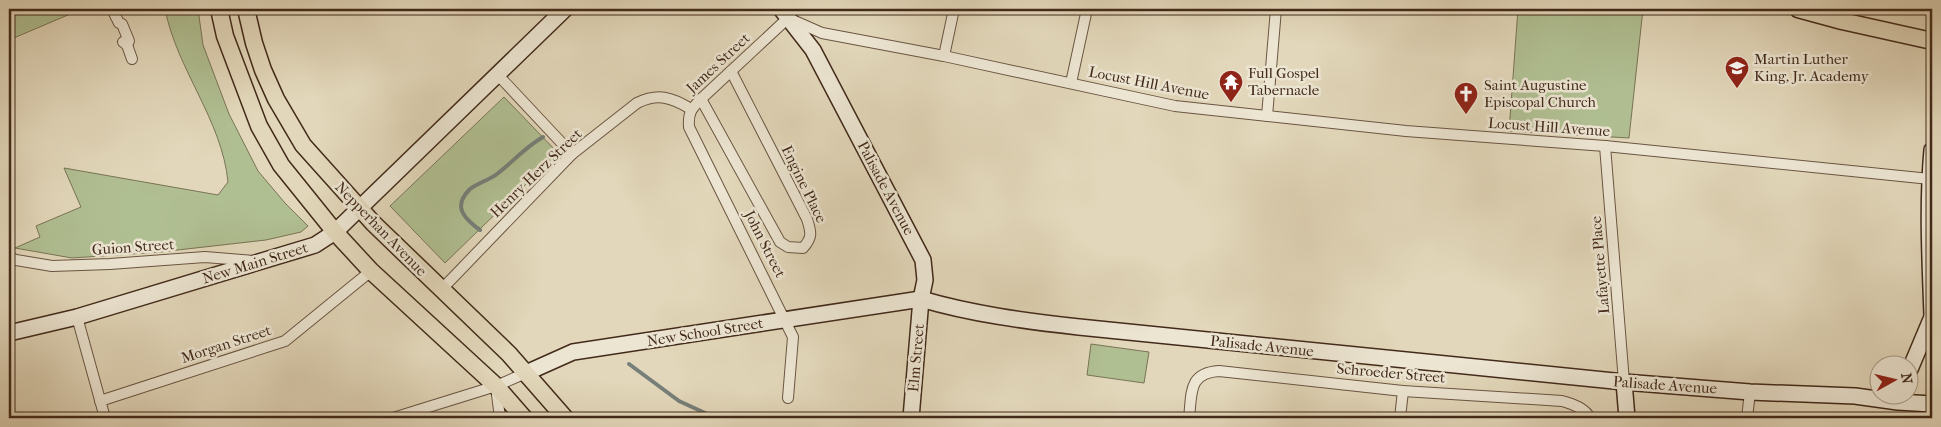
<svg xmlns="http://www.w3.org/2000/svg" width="1941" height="427" viewBox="0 0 1941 427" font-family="'IM FELL French Canon',serif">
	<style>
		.green { fill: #b0bf92; stroke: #797456 }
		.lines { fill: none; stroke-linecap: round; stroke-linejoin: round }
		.stream { stroke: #767f79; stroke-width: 4 }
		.street-casing { stroke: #6a5542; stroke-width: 12 }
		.secondary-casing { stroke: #422a1a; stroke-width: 18 }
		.primary-casing { stroke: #422a1a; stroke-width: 19 }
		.street { stroke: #ece5d2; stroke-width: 10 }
		.secondary { stroke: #ece5d2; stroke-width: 15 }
		.primary { stroke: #e2d7ba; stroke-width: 16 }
		.labels { text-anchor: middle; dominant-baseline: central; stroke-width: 5; stroke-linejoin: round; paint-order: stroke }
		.poi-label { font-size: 15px; fill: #422a1a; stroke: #ece5d2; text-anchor: start }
		.street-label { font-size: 15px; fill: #422a1a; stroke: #ece5d2 }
	</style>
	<rect width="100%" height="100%" fill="#e2d7ba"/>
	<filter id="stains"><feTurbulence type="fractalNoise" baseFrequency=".004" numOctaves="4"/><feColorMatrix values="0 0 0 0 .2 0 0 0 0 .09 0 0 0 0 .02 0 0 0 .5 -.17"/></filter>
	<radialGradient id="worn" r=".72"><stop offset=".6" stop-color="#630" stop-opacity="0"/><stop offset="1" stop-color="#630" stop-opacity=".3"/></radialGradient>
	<!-- green -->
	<g class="green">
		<polygon points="9,9 82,9 9,40"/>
		<path d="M165 9H198L203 45 229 114 258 171 285 203 308 226 301 232 266 240 160 252 72 258 15 248 40 237 36 226 81 207 64 168 218 195 228 182C222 120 177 70 165 9Z"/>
		<polygon points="1518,9 1643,9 1629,138 1509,131"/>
		<polygon points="504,97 558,153 445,263 390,206"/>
		<polygon points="1091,344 1149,352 1144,383 1087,375"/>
	</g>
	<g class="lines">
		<!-- stream -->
		<g class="stream">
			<path d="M480 230C473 225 461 215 461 206 461 200 466 193 470 189 478 183 489 180 497 174 514 161 524 148 543 137"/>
			<polyline points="629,364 679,401 716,418"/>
		</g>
		<defs>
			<g id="street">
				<polyline points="112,9 119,23 122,24 129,41 127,45"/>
				<polyline points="123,42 127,45 132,59"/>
				<polyline points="944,56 954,9"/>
				<polyline points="498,75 572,154"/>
				<polyline points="1071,83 1087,9"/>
				<path d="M701 99 780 242 788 247 803 248C813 237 811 232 807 219L731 71"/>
				<polyline points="1267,116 1276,9"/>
				<polyline points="1605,146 1624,382"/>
				<polyline points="9,257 16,260 52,266 110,264 205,257 254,261"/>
				<path d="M441 290 572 154 637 103C658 93 671 97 691 109"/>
				<polyline points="77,317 105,418"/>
				<polyline points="496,387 500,418"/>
				<path d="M788 398 793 337 689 127C688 113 691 109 701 99L788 18 822 33 944 56 1175 106 1406 131 1605 146 1930 179"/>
				<polyline points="100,401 285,341 371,271"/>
				<polyline points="393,418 496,386 526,373"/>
				<path d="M1189 418C1192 393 1188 373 1219 371L1403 391 1562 401C1573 404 1585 408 1590 418"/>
				<polyline points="1400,418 1403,391"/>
				<polyline points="1747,418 1750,392"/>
			</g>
			<g id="secondary">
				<polyline points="781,9 813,50 923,260 925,280 921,299 911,418"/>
				<path d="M1932 150C1927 205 1930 260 1932 315"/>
				<polyline points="9,333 77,317 315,245 335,232 565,9"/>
				<path d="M526 373 573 352 921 299C972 314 1025 321 1079 327L1624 382 1750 392 1855 396 1898 402 1932 404"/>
				<polyline points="1908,374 1932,317"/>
				<polyline points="1624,382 1627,418"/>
			</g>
			<g id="primary">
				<polyline points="219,9 225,36 259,126 281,165 335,232 371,271 496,386 524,418"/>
				<polyline points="246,9 254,43 263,70 276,99 303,145 373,223 509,354 565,418"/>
				<polyline points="1798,9 1842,21 1932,41"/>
			</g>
		</defs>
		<!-- street casing -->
		<use href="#street" class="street-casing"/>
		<!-- secondary casing -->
		<use href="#secondary" class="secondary-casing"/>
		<!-- primary casing -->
		<use href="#primary" class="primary-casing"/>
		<!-- street -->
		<use href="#street" class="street"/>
		<!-- secondary -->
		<use href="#secondary" class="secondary"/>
		<!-- primary -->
		<use href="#primary" class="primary"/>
	</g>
	<!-- icons -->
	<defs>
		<symbol id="school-pin" viewBox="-11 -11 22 30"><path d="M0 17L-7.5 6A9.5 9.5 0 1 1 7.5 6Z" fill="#8f2418" stroke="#ece5d2"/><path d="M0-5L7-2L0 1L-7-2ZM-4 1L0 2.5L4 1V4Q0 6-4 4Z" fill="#fff"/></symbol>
		<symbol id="temple-pin" viewBox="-11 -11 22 30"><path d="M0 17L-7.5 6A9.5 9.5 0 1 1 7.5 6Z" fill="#8f2418" stroke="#ece5d2"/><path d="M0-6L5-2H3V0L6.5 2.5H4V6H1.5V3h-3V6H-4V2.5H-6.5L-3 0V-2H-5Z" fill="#fff"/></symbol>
		<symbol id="church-pin" viewBox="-11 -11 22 30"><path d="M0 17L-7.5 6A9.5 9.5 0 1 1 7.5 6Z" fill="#8f2418" stroke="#ece5d2"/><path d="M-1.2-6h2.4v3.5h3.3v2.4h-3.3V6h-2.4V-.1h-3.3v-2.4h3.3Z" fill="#fff"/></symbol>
	</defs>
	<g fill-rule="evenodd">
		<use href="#school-pin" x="1723" y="54" width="28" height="38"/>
		<use href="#temple-pin" x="1217" y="68" width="28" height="38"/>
		<use href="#church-pin" x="1452" y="80" width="28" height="38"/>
	</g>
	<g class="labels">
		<!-- poi labels -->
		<g class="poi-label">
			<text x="1754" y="59">Martin Luther<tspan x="1754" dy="17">King, Jr. Academy</tspan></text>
			<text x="1248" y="73">Full Gospel<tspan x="1248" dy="17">Tabernacle</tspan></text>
			<text x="1484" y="85">Saint Augustine<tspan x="1484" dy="17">Episcopal Church</tspan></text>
		</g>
		<!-- street labels -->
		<g class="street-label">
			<text transform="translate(718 63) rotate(-43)">James Street</text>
			<text transform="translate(1149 83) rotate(11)">Locust Hill Avenue</text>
			<text transform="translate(1549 127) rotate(4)">Locust Hill Avenue</text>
			<text transform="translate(536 173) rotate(-44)">Henry Herz Street</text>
			<text transform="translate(804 184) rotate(64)">Engine Place</text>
			<text transform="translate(886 188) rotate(62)">Palisade Avenue</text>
			<text transform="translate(381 229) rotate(46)">Nepperhan Avenue</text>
			<text transform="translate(765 244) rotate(63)">John Street</text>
			<text transform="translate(133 247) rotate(-4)">Guion Street</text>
			<text transform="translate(255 263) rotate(-17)">New Main Street</text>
			<text transform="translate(1600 265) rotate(-95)">Lafayette Place</text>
			<text transform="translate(705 332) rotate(-9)">New School Street</text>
			<text transform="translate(226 344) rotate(-18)">Morgan Street</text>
			<text transform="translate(1262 346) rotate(6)">Palisade Avenue</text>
			<text transform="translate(916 358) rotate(-85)">Elm Street</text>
			<text transform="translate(1391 373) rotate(5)">Schroeder Street</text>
			<text transform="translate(1665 385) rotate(4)">Palisade Avenue</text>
		</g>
	</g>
	<!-- margin -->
	<rect width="1941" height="427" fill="none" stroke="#e2d7ba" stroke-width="30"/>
	<rect x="10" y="10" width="1921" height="407" fill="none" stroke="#422a1a" stroke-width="2.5"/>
	<rect x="15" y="15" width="1911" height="397" fill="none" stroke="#422a1a"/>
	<!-- north arrow -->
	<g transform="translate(1894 380) rotate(82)"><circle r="24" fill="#ece5d2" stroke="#a89a88"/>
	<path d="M0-4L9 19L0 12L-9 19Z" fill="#8f2418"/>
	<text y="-8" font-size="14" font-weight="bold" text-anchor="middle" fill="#422a1a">N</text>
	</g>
	<rect width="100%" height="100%" filter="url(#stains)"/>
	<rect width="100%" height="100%" fill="url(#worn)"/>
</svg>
